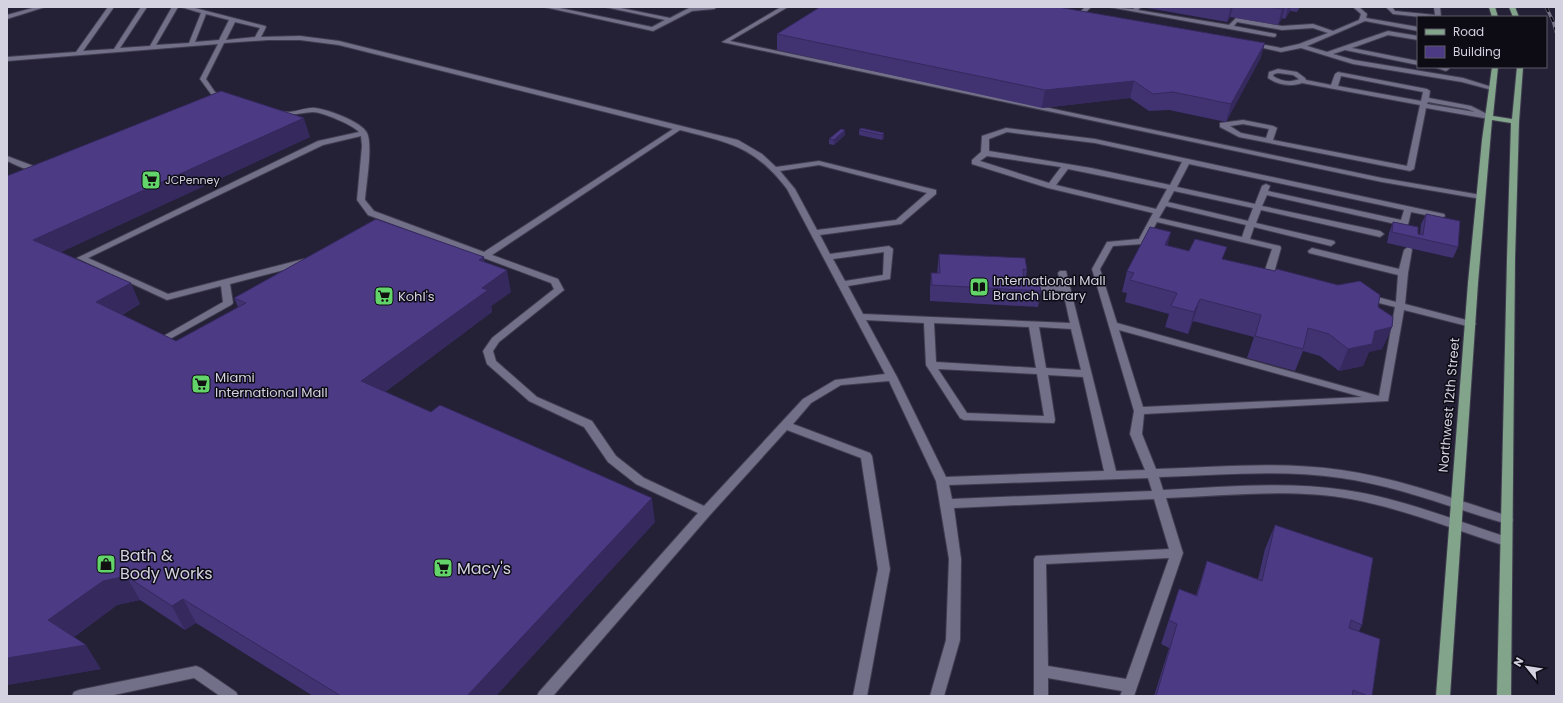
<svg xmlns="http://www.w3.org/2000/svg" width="1563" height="703" viewBox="0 0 1563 703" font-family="Poppins,sans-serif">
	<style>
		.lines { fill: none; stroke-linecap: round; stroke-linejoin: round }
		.minor-casing { stroke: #413d50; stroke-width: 2 }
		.major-casing { stroke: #413d50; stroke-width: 2 }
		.minor { fill: #726f89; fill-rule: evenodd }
		.major { fill: #82a48b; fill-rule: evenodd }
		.rail-casing { stroke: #747184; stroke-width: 3 }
		.rail { stroke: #0d0c15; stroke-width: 2; stroke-dasharray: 5.5; stroke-linecap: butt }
		.wall { fill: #413272 }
		.shaded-wall { fill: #35295d }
		.building { fill: #4c3a85; stroke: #35295d }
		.labels { text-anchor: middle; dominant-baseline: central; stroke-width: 3; stroke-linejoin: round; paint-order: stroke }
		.far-poi-label { font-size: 11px; fill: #d4d2e1; stroke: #0d0c15; text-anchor: start }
		.poi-label { font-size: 13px; fill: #d4d2e1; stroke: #0d0c15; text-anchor: start }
		.street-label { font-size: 13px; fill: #d4d2e1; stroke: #0d0c15 }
		.near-poi-label { font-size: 16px; fill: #d4d2e1; stroke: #0d0c15; text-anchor: start }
	</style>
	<rect width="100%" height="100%" fill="#242036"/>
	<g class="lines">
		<defs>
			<g id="minor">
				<polygon points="36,7 45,7 7,19 7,15"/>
				<path d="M108 7H114L83 51 114 49 141 7H147L120 48 150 46 172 7H178L156 45 189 43 201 13 181 7H191L265 26 266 27 261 37 300 36 339 41 738 140 762 154 776 167 819 161 936 190V194L901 224 820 235 830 254 889 246 893 249 890 279 848 286 863 314 1070 323 1063 291 1036 290 1031 287 1036 284 1061 285 1058 273 1060 271H1066L1116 471 1145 470 1130 434 1134 411 1092 269 1107 242 1139 239 1153 213 1048 188 972 164V160L981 152 982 136 1006 128 1095 139 1444 214 1445 216 1441 218 1411 212 1406 233 1402 236 1398 233 1400 225 1267 195 1262 206 1380 231 1384 234 1380 237 1261 210 1256 223 1334 241 1335 243 1331 246 1254 227 1250 239 1280 246 1281 248 1274 273 1269 276 1264 273 1272 249 1157 222 1147 240 1159 242 1160 244 1159 246 1142 244 1113 246 1100 269 1117 323 1379 396 1395 307 1363 299 1361 297 1366 294 1396 302 1398 275 1309 253 1308 251 1312 248 1399 269 1404 250 1408 247 1411 248 1412 250 1408 273 1405 304 1474 322 1476 324 1471 327 1404 310 1388 401 1144 414 1142 434 1156 469C1218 467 1280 461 1341 470 1399 478 1456 500 1511 517L1513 520 1511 523 1507 524C1452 508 1398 486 1341 478 1281 469 1219 475 1159 477L1163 490C1223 487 1285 481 1345 490 1401 498 1456 521 1510 538L1512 541 1510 544 1506 546C1455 530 1404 509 1351 499 1291 488 1227 496 1166 498L1183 553 1134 696H1120L1122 691 1048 678V696H1034V559L1036 556 1169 549 1154 499 954 508 961 559 960 640 944 696H930L946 640 949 559 936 481 889 381 841 385 811 403 793 424 870 453 872 456 890 569 867 696H853L878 569 861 458 787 430 710 515 553 696H537L539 692 698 513 636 484 608 462 584 427 529 401 487 364 483 351 492 338 554 289 551 283 368 215 357 200 362 146 361 136 323 145 88 258 168 294 304 259 308 262 307 264 230 284 233 303 231 305 161 344H155L153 342 223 302 221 286 167 300 77 258 318 141 359 132C353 125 322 112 313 112 299 113 288 117 275 114L274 113C278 110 283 112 288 112 297 112 307 107 315 108 327 109 362 122 367 133 373 145 366 185 365 200L374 211 484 252 673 129 339 45 300 40H268L224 43 206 79 215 92 229 98V100L227 101 211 94 200 79 218 44 7 61V57L76 52ZM206 14 229 20 219 40 195 42ZM235 22 260 28 255 37 226 40ZM680 130C730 143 754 146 787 189L885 374 835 380 803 399 704 506 644 478 616 456 592 421 537 397 496 361 493 351 499 342 564 290 558 279 492 255ZM1007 132 1095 143 1182 162 1170 185 1091 168 989 151V139ZM987 156 1061 167 1049 183 980 161ZM1189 164 1404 210 1401 220 1268 191 1270 186 1266 184 1262 186 1255 204 1177 187ZM819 165 927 193 896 220 817 230 795 189 780 171ZM1068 169 1167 189 1156 209 1056 185ZM1174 191 1253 208 1248 221 1168 202ZM1166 206 1246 225 1242 237 1159 218ZM884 252 883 275 845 281 833 259ZM866 320 924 323 926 365 960 418 964 420 1054 423 1055 420 1048 375 1083 377 1104 471 946 477 897 377ZM934 323 1029 327 1036 368 936 362ZM1039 327 1071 329 1081 370 1046 368ZM1119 330 1362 397 1143 407ZM938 369 1037 374 1044 416 967 413ZM1148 478 1152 491 952 499 949 485ZM1169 558 1126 679 1048 666 1046 564Z"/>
				<polygon points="544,7 555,7 652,27 665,20 605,7 616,7 670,18 691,7 717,7 714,9 692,11 653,31"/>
				<polygon points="781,7 788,7 730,41 1382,178 1481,195 1485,197 1481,199 1382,182 722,42"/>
				<polygon points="1085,7 1091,7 1085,13 1093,15 1093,17 1079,15 1079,13"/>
				<polygon points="1109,7 1133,9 1135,7 1141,7 1138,10 1229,25 1236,18 1282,26 1313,24 1333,31 1359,20 1361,14 1353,7 1359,7 1367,14 1366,18 1418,27 1418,31 1365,21 1307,46 1327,52 1388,31 1418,36 1418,40 1388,35 1352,48 1418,61 1418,65 1345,50 1333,54 1354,60 1463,78 1495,88 1492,90 1462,82 1353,64 1301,48 1281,52 1247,44 1250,42 1281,48 1299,44 1328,33 1313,28 1282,30 1237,22 1234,26 1276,34 1276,36 1274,37"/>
				<polygon points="1386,7 1392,7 1395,11 1435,15 1434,7 1440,7 1441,17 1421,17 1393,14"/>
				<polygon points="1434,67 1449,67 1449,69 1446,71"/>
				<path d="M1278 69 1297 72 1305 78 1306 80 1331 85 1335 74 1338 72 1427 89 1430 91 1429 98 1471 106 1493 117 1489 119 1426 108 1414 169 1410 171 1239 137 1220 127V123L1243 120 1273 126 1277 128 1273 140 1407 166 1420 105 1302 83C1290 87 1278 85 1268 78L1269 72ZM1278 73 1293 75 1299 79C1290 83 1281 81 1273 76L1274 74ZM1341 76 1423 92 1421 101 1338 86ZM1428 102 1467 109 1475 112 1427 104ZM1243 124 1269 129 1266 138 1241 133 1230 126Z"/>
				<path d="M7 156 36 167H43L47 169C37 177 17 165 7 161Z"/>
				<polygon points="196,666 201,668 236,692 238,696 220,696 194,678 109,696 72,696 74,692 79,690"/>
			</g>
			<g id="major">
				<polygon points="1489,7 1495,7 1498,17 1492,17"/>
				<polygon points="1509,7 1515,7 1519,17 1513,17"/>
				<polygon points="1492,67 1498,67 1493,116 1512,119 1517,67 1523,67 1519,122 1515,259 1511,696 1497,696 1507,259 1511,123 1492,120 1478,283 1450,696 1436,696 1468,283 1482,140"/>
			</g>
		</defs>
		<!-- minor casing -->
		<use href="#minor" class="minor-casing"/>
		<!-- major casing -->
		<use href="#major" class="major-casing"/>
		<!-- minor -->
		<use href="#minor" class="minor"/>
		<!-- major -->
		<use href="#major" class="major"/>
		<defs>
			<polyline id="rail" points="1546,7 1553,21 1556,32"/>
		</defs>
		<!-- rail casing -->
		<use href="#rail" class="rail-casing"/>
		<!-- rail -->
		<use href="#rail" class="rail"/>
	</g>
	<!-- wall -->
	<g class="wall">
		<polygon points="1148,7 1300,7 1297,12 1290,11 1285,19 1282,18 1278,25 1230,17 1227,22 1147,8"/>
		<polygon points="777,34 1265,43 1260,59 1226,122 1169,110 1149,111 1130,98 1042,108 777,50"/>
		<polygon points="859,130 884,133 884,138 882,140 859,135"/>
		<polygon points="845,135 834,145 829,144 829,139"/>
		<polygon points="310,137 61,252 140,304 122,315 176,341 238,307 234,298 485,262 511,292 491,306 492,312 385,392 655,522 496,696 313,696 196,623 185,630 140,600 117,605 74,637 101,669 7,685 7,176"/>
		<polygon points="1426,214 1458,247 1453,258 1387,243 1389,233 1393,222 1418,234 1420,234 1421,224"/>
		<polygon points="1168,246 1223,259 1378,307 1392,327 1382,349 1369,352 1363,366 1339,371 1320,356 1303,351 1295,371 1247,358 1254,337 1193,321 1188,334 1165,327 1169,314 1125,302 1127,293 1122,292 1127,271"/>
		<polygon points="939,254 1027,270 1026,279 1041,291 1038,307 930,301 930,289 931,273 937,273"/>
		<polygon points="1275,525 1362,625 1359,631 1372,696 1154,696 1169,648 1161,644 1179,589 1196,595 1207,561 1258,579 1265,549"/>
	</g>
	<!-- shaded-wall -->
	<g class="shaded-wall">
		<polygon points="1231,7 1233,7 1230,17 1227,22"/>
		<polygon points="1284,7 1285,7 1282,18 1278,25 1282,9"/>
		<polygon points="1288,7 1291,7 1290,11 1285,19"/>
		<polygon points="1265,43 1260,59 1226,122 1231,104"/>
		<polygon points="1134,81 1130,98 1042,108 1045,90"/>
		<polygon points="304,118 310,137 44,260 33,240"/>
		<polygon points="845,130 845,135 834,145 834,140"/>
		<polygon points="884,133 884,138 882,140 882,135"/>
		<polygon points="1171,232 1166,252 1165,245"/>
		<polygon points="484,257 488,278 479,260"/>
		<polygon points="507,270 511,292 491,306 492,312 368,404 361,381 482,288"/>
		<polygon points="131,283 140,304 106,323 96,302"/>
		<polygon points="1200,299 1193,321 1188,334 1194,312"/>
		<polygon points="1392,327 1382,349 1369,352 1363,366 1339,371 1348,349 1375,331"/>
		<polygon points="652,498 655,522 496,696 467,696"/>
		<polygon points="126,576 140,600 117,605 64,644 48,620 103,581"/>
		<polygon points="183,599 196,623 185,630 172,606"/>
		<polygon points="86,645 101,669 7,685 7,658"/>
	</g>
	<!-- building -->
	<g class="building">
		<polygon points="820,7 1058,7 1265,43 1231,104 1173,92 1153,94 1134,81 1045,90 777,34"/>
		<polygon points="1268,7 1284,7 1282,9"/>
		<polygon points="221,91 304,118 33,240 131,283 96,302 176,341 246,303 234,298 376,219 484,257 479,260 507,270 482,288 488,290 361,381 431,412 440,405 652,498 467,696 341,696 183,599 172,606 126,576 103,581 48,620 86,645 7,658 7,176"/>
		<polygon points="861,128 884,133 882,135 859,130"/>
		<polygon points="841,129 845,130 834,140 829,139"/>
		<polygon points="1426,214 1460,221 1458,247 1392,232 1393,222 1418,227 1418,234 1423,235"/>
		<polygon points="1150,227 1171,232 1165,245 1189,251 1195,239 1227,247 1222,259 1275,271 1277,269 1338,285 1360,281 1380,295 1378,307 1393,317 1392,327 1375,331 1372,344 1348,349 1329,334 1308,328 1303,349 1255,336 1261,315 1200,299 1194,312 1171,306 1177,293 1130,280 1134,273 1127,271"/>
		<polygon points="939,254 1025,258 1027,270 1023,269 1024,279 1038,279 1041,291 932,285 931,273 940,273"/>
		<polygon points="1275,525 1373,558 1362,625 1351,620 1349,628 1380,639 1372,696 1368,696 1353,690 1352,696 1156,696 1177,624 1169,620 1179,589 1197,596 1207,561 1262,581"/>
	</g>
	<!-- icons -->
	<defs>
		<symbol id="supermarket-square" viewBox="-11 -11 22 22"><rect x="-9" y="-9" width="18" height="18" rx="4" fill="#62d469" stroke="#0d0c15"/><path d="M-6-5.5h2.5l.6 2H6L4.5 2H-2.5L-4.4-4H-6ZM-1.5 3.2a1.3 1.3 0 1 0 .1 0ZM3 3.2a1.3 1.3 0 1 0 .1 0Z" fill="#111"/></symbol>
		<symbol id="library-square" viewBox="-11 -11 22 22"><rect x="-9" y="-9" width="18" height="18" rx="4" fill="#62d469" stroke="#0d0c15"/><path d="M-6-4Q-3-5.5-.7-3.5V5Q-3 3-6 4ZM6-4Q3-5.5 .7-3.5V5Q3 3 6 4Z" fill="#111"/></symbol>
		<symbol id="shop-square" viewBox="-11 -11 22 22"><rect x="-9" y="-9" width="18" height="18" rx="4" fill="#62d469" stroke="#0d0c15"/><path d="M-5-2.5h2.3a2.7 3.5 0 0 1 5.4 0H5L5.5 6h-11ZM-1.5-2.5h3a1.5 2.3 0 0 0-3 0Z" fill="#111"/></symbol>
	</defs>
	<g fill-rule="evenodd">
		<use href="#supermarket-square" x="140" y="169" width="22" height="22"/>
		<use href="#library-square" x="968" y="276" width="22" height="22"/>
		<use href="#supermarket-square" x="373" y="285" width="22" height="22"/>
		<use href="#supermarket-square" x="190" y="373" width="22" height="22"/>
		<use href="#shop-square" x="95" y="553" width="22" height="22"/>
		<use href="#supermarket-square" x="432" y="557" width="22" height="22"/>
	</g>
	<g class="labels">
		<!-- far-poi labels -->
		<g class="far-poi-label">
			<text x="165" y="180">JCPenney</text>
		</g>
		<!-- poi labels -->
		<g class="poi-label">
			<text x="993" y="280">International Mall<tspan x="993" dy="15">Branch Library</tspan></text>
			<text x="398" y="296">Kohl's</text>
			<text x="215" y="377">Miami<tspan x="215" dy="15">International Mall</tspan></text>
		</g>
		<!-- street labels -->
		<g class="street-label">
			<text transform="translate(1449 405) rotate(-85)">Northwest 12th Street</text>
		</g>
		<!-- near-poi labels -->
		<g class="near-poi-label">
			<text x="120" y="555">Bath &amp;<tspan x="120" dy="18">Body Works</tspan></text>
			<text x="457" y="568">Macy's</text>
		</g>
	</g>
	<!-- border -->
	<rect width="1563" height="703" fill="none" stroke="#d4d2e1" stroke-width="16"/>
	<!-- legend -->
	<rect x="1417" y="16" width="130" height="52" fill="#0d0c15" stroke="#5d5b67"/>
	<rect x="1425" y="29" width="20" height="6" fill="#82a48b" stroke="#5d5b67"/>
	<text x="1453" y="36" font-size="12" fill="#d4d2e1">Road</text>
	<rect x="1425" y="46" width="20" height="12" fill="#4c3a85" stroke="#5d5b67"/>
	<text x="1453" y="56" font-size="12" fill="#d4d2e1">Building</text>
	<!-- north arrow -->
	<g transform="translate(1527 667) rotate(300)" stroke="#0d0c15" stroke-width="3" paint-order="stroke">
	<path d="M0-3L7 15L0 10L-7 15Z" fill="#d4d2e1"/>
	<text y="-6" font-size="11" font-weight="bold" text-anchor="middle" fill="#d4d2e1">N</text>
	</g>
</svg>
